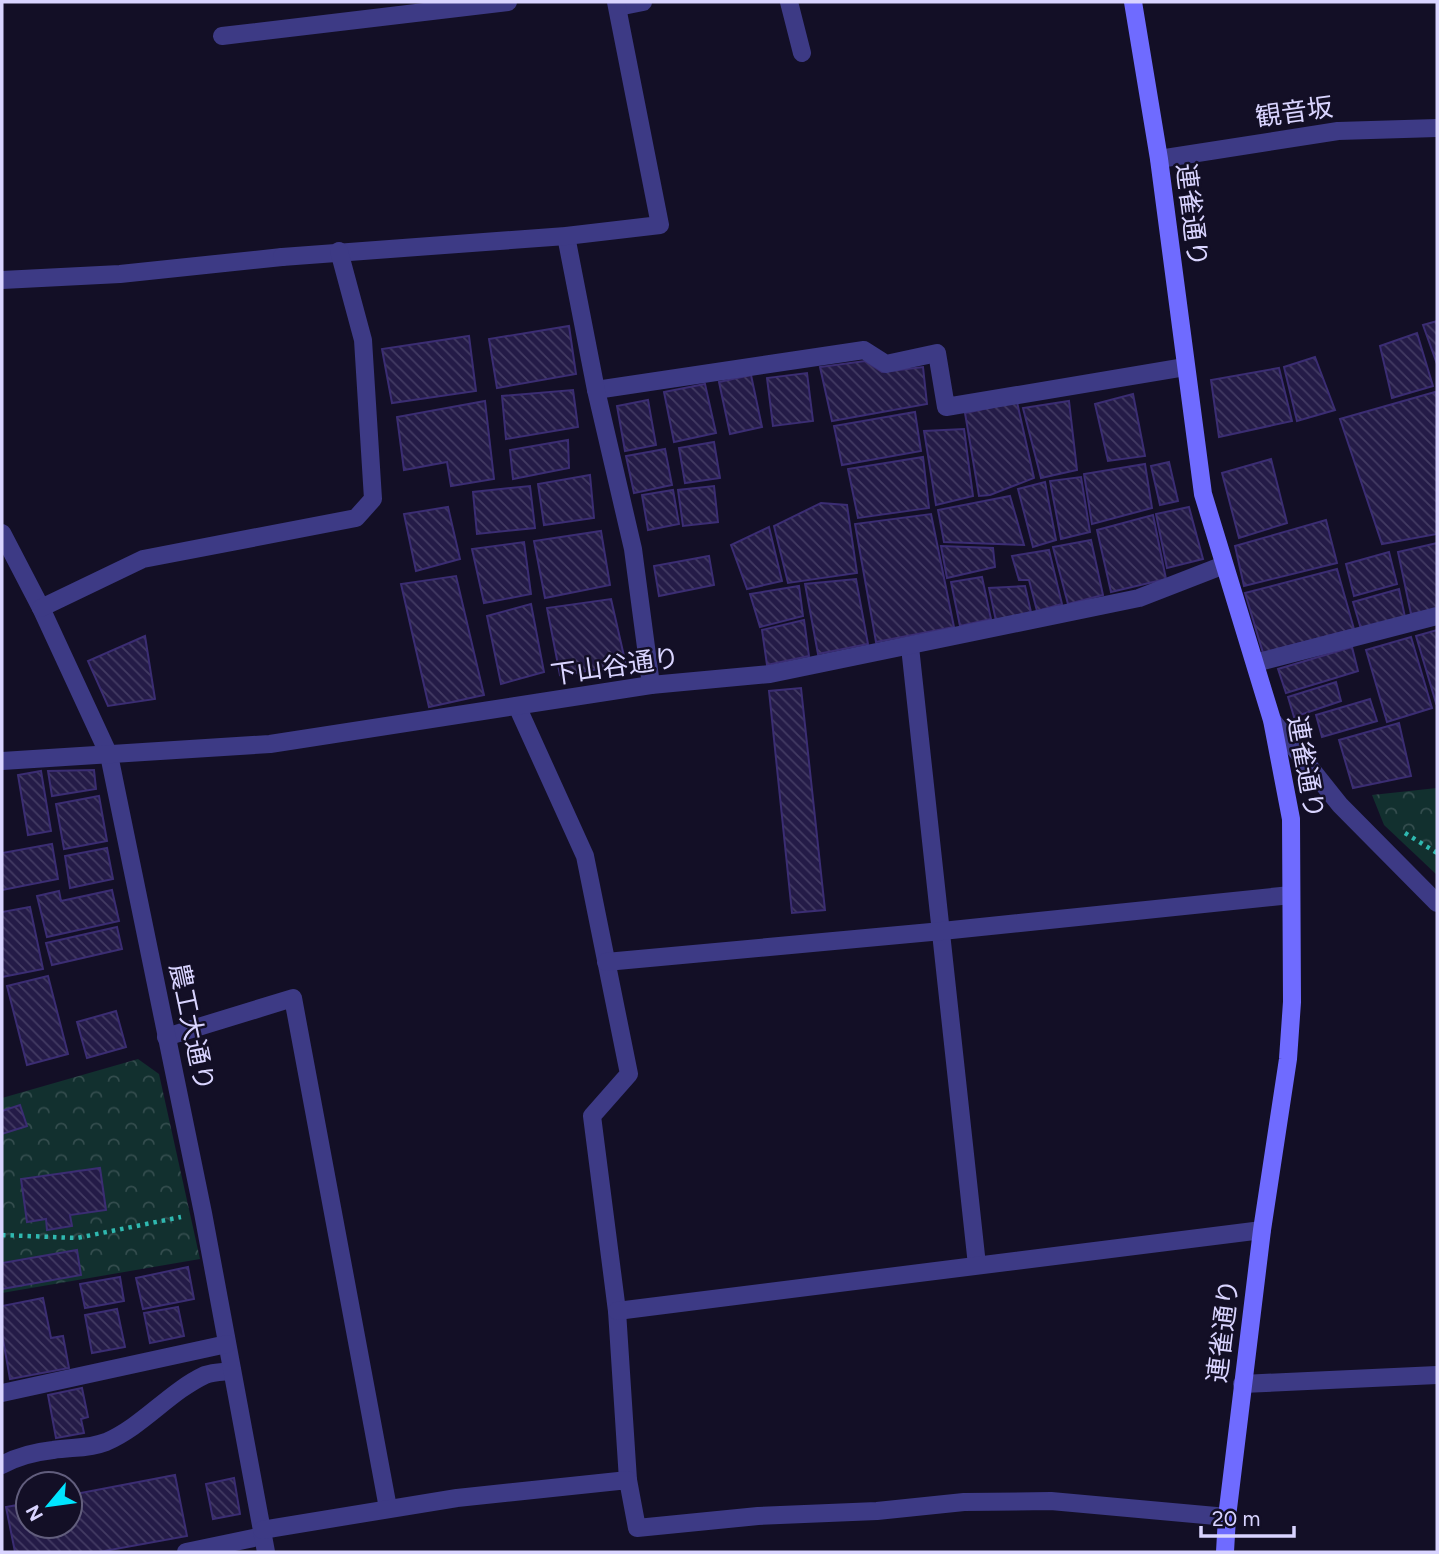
<svg xmlns="http://www.w3.org/2000/svg" width="1439" height="1554" viewBox="0 0 1439 1554" font-family="Figtree,'Noto Sans JP',sans-serif">
	<style>
		.forest { fill: url(#forest-crowns) }
		.building { fill: url(#building-back-hatch); stroke: #3b2d73; stroke-width: 2 }
		.lines { fill: none; stroke-linecap: round; stroke-linejoin: round }
		.path { stroke: #2fb8b0; stroke-width: 4.5; stroke-dasharray: 3.5 5; stroke-linecap: butt }
		.service { stroke: #3d3a85; stroke-width: 18 }
		.minor { stroke: #3d3a85; stroke-width: 18 }
		.secondary { stroke: #6f6bff; stroke-width: 18 }
		.labels { text-anchor: middle; dominant-baseline: central; stroke-width: 5; stroke-linejoin: round; paint-order: stroke }
		.street-label { font-size: 26px; fill: #d9d4ff; stroke: #130f26 }
	</style>
	<defs>
		<pattern id="forest-crowns" width="20" height="18" patternUnits="userSpaceOnUse" patternTransform="scale(1.75)"><rect width="20" height="18" fill="#12302f"/><path d="M2 6a3 3 0 1 1 6 0M12 15a3 3 0 1 1 6 0" fill="none" stroke="#344d4e"/></pattern>
		<pattern id="building-back-hatch" width="6" height="6" patternUnits="userSpaceOnUse" patternTransform="scale(1.75)"><rect width="6" height="6" fill="#241b47"/><path d="M-1 5l2 2M0 0l6 6M5-1l2 2" fill="none" stroke="#433b63"/></pattern>
	</defs>
	<rect width="100%" height="100%" fill="#130f26"/>
	<!-- forest -->
	<g class="forest">
		<polygon points="1437,788 1437,875 1384,825 1372,795"/>
		<polygon points="138,1059 159,1074 200,1259 2,1293 2,1098"/>
	</g>
	<!-- building -->
	<g class="building">
		<polygon points="1437,321 1437,364 1423,325"/>
		<polygon points="569,326 576,374 497,388 489,339"/>
		<polygon points="1417,333 1433,386 1392,398 1380,346"/>
		<polygon points="469,336 476,391 392,403 382,349"/>
		<polygon points="1315,357 1335,410 1297,421 1284,367"/>
		<polygon points="865,361 882,372 923,367 927,404 832,421 820,367"/>
		<polygon points="1279,368 1292,421 1219,437 1211,380"/>
		<polygon points="807,373 813,421 773,426 767,378"/>
		<polygon points="751,375 762,427 730,434 719,382"/>
		<polygon points="705,384 716,433 674,442 664,392"/>
		<polygon points="573,390 578,427 506,439 502,396"/>
		<polygon points="1435,392 1437,397 1437,534 1382,544 1340,419"/>
		<polygon points="1133,394 1145,456 1108,461 1095,404"/>
		<polygon points="648,400 656,445 625,451 617,406"/>
		<polygon points="485,401 494,479 451,486 447,462 404,470 397,417"/>
		<polygon points="1069,401 1077,470 1041,478 1023,408"/>
		<polygon points="1017,402 1034,478 990,495 979,496 965,413"/>
		<polygon points="915,412 921,451 842,465 834,426"/>
		<polygon points="964,429 973,496 936,505 924,431"/>
		<polygon points="568,440 569,468 513,479 510,450"/>
		<polygon points="714,442 720,478 685,483 679,448"/>
		<polygon points="665,449 672,485 634,493 626,456"/>
		<polygon points="923,457 929,508 858,518 848,469"/>
		<polygon points="1271,459 1287,523 1239,538 1222,473"/>
		<polygon points="1169,462 1178,501 1160,505 1151,466"/>
		<polygon points="1145,464 1152,508 1092,524 1084,474"/>
		<polygon points="590,475 594,518 544,525 538,484"/>
		<polygon points="1081,477 1090,532 1061,539 1050,481"/>
		<polygon points="1045,482 1056,540 1033,547 1018,489"/>
		<polygon points="530,486 535,528 477,534 473,492"/>
		<polygon points="714,486 718,522 683,526 678,490"/>
		<polygon points="673,490 679,524 648,530 642,495"/>
		<polygon points="1010,496 1024,545 944,542 938,510"/>
		<polygon points="821,503 847,505 857,573 788,583 774,526"/>
		<polygon points="448,507 460,559 416,571 404,514"/>
		<polygon points="1189,507 1203,559 1167,568 1156,514"/>
		<polygon points="931,514 954,627 876,642 855,524"/>
		<polygon points="1153,515 1166,579 1111,592 1097,530"/>
		<polygon points="1326,520 1337,563 1244,586 1235,546"/>
		<polygon points="769,527 782,581 747,589 731,545"/>
		<polygon points="601,531 610,585 545,598 534,541"/>
		<polygon points="1091,540 1103,595 1068,604 1053,547"/>
		<polygon points="524,542 531,594 484,603 472,549"/>
		<polygon points="1437,543 1437,609 1411,614 1398,552"/>
		<polygon points="941,546 993,548 995,567 947,578"/>
		<polygon points="1049,550 1062,604 1037,611 1029,580 1019,580 1012,556"/>
		<polygon points="1389,552 1397,584 1354,596 1346,564"/>
		<polygon points="709,556 714,585 659,596 654,566"/>
		<polygon points="1337,569 1354,629 1263,653 1245,593"/>
		<polygon points="456,576 484,695 429,707 401,584"/>
		<polygon points="982,577 991,619 960,626 951,582"/>
		<polygon points="856,579 868,644 818,654 805,584"/>
		<polygon points="799,586 803,616 760,627 750,594"/>
		<polygon points="1025,586 1031,612 996,621 989,588"/>
		<polygon points="1399,589 1405,617 1361,629 1353,602"/>
		<polygon points="611,599 626,665 560,675 547,608"/>
		<polygon points="531,604 544,672 501,684 487,616"/>
		<polygon points="804,620 809,656 767,665 762,630"/>
		<polygon points="1437,630 1437,702 1436,703 1416,636"/>
		<polygon points="145,636 155,699 108,706 88,661"/>
		<polygon points="1411,637 1432,708 1387,722 1366,650"/>
		<polygon points="1352,647 1358,671 1286,693 1278,669"/>
		<polygon points="1336,682 1341,701 1294,717 1288,697"/>
		<polygon points="801,688 825,910 792,913 769,691"/>
		<polygon points="1370,699 1377,721 1322,737 1316,715"/>
		<polygon points="1399,723 1411,776 1353,788 1339,740"/>
		<polygon points="94,770 96,789 52,796 48,771"/>
		<polygon points="41,771 51,831 28,835 18,775"/>
		<polygon points="99,796 107,841 64,849 56,804"/>
		<polygon points="52,844 58,879 2,890 2,853"/>
		<polygon points="107,848 113,879 70,888 65,856"/>
		<polygon points="112,890 119,921 47,937 37,896 59,891 61,901"/>
		<polygon points="30,907 43,969 2,977 2,912"/>
		<polygon points="117,927 122,949 52,965 46,943"/>
		<polygon points="48,976 68,1054 27,1065 7,986"/>
		<polygon points="116,1011 126,1047 87,1058 77,1022"/>
		<polygon points="20,1105 27,1126 2,1134 2,1111"/>
		<polygon points="100,1168 106,1210 70,1215 72,1226 47,1230 46,1219 27,1222 21,1179"/>
		<polygon points="77,1250 81,1275 2,1289 2,1263"/>
		<polygon points="188,1267 194,1299 143,1309 136,1278"/>
		<polygon points="120,1277 124,1301 85,1308 80,1284"/>
		<polygon points="43,1298 51,1338 63,1336 69,1368 10,1379 2,1334 2,1306"/>
		<polygon points="178,1307 184,1336 150,1343 144,1313"/>
		<polygon points="117,1309 125,1347 92,1353 85,1315"/>
		<polygon points="82,1388 88,1417 81,1419 84,1433 56,1438 48,1395"/>
		<polygon points="175,1475 187,1536 99,1552 15,1552 6,1507 28,1503 28,1526 70,1526 70,1495"/>
		<polygon points="234,1478 240,1514 213,1519 206,1484"/>
	</g>
	<g class="lines">
		<!-- path -->
		<g class="path">
			<polyline points="1405,833 1437,853"/>
			<polyline points="2,1235 77,1238 181,1217"/>
		</g>
		<!-- service -->
		<g class="service">
			<polyline points="789,2 802,53"/>
			<polyline points="618,7 643,2"/>
			<polyline points="2,280 120,274 282,257"/>
			<polyline points="596,390 864,350 886,364 937,353 946,407 1185,367"/>
			<polyline points="166,1037 293,998 388,1508"/>
			<polyline points="1242,1384 1437,1375"/>
			<path d="M2 1465C18 1456 35 1452 53 1450 72 1447 88 1449 106 1442 143 1426 169 1392 205 1375 213 1372 223 1372 232 1371"/>
			<polyline points="186,1552 263,1536"/>
		</g>
		<!-- minor -->
		<g class="minor">
			<polyline points="222,36 508,2"/>
			<polyline points="1159,159 1338,131 1437,128"/>
			<polyline points="566,236 596,390 633,549 651,685"/>
			<polyline points="282,257 566,236 660,225 616,2"/>
			<polyline points="2,533 41,608 109,755 203,1213 266,1552"/>
			<polyline points="41,608 143,559 356,518 373,499 363,340 339,251"/>
			<polyline points="910,647 977,1265"/>
			<polyline points="1255,663 1437,616"/>
			<polyline points="517,706 585,856 629,1074 592,1116 617,1311 628,1480"/>
			<polyline points="1272,720 1340,805 1437,903"/>
			<polyline points="2,761 270,744 651,685 770,674 1139,598 1224,565"/>
			<polyline points="606,962 942,931 1291,895"/>
			<polyline points="617,1311 1262,1230"/>
			<polyline points="2,1393 227,1344"/>
			<polyline points="262,1530 457,1498 628,1480 637,1528 758,1516 877,1511 964,1502 1051,1501 1227,1517"/>
		</g>
		<!-- secondary -->
		<polyline class="secondary" points="1133,2 1159,159 1203,494 1272,720 1291,819 1292,1002 1288,1059 1262,1230 1227,1517 1225,1552"/>
	</g>
	<g class="labels">
		<!-- street labels -->
		<g class="street-label">
			<text transform="translate(1294 112) rotate(-8)">観音坂</text>
			<text transform="translate(1192 215) rotate(83)">連雀通り</text>
			<text transform="translate(615 666) rotate(-8)">下山谷通り</text>
			<text transform="translate(1306 767) rotate(80)">連雀通り</text>
			<text transform="translate(192 1027) rotate(78)">農工大通り</text>
			<text transform="translate(1223 1331) rotate(-83)">連雀通り</text>
		</g>
	</g>
	<!-- border -->
	<rect width="1439" height="1554" fill="none" stroke="#d9d4ff" stroke-width="7"/>
	<!-- north arrow -->
	<g transform="translate(49 1505) rotate(241)"><circle r="33" fill="#130f26" stroke="#625e7d" stroke-width="2"/>
	<path d="M0-5L12 26L0 18L-12 26Z" fill="#00e5ff"/>
	<text y="-10" font-size="19" font-weight="bold" text-anchor="middle" fill="#d9d4ff">N</text>
	</g>
	<!-- scale -->
	<path d="M1201 1526v10h93v-10" fill="none" stroke="#d9d4ff" stroke-width="3.5"/>
	<text x="1212" y="1526" font-size="21" fill="#d9d4ff" stroke="#130f26" stroke-width="5" paint-order="stroke">20 m</text>
</svg>
